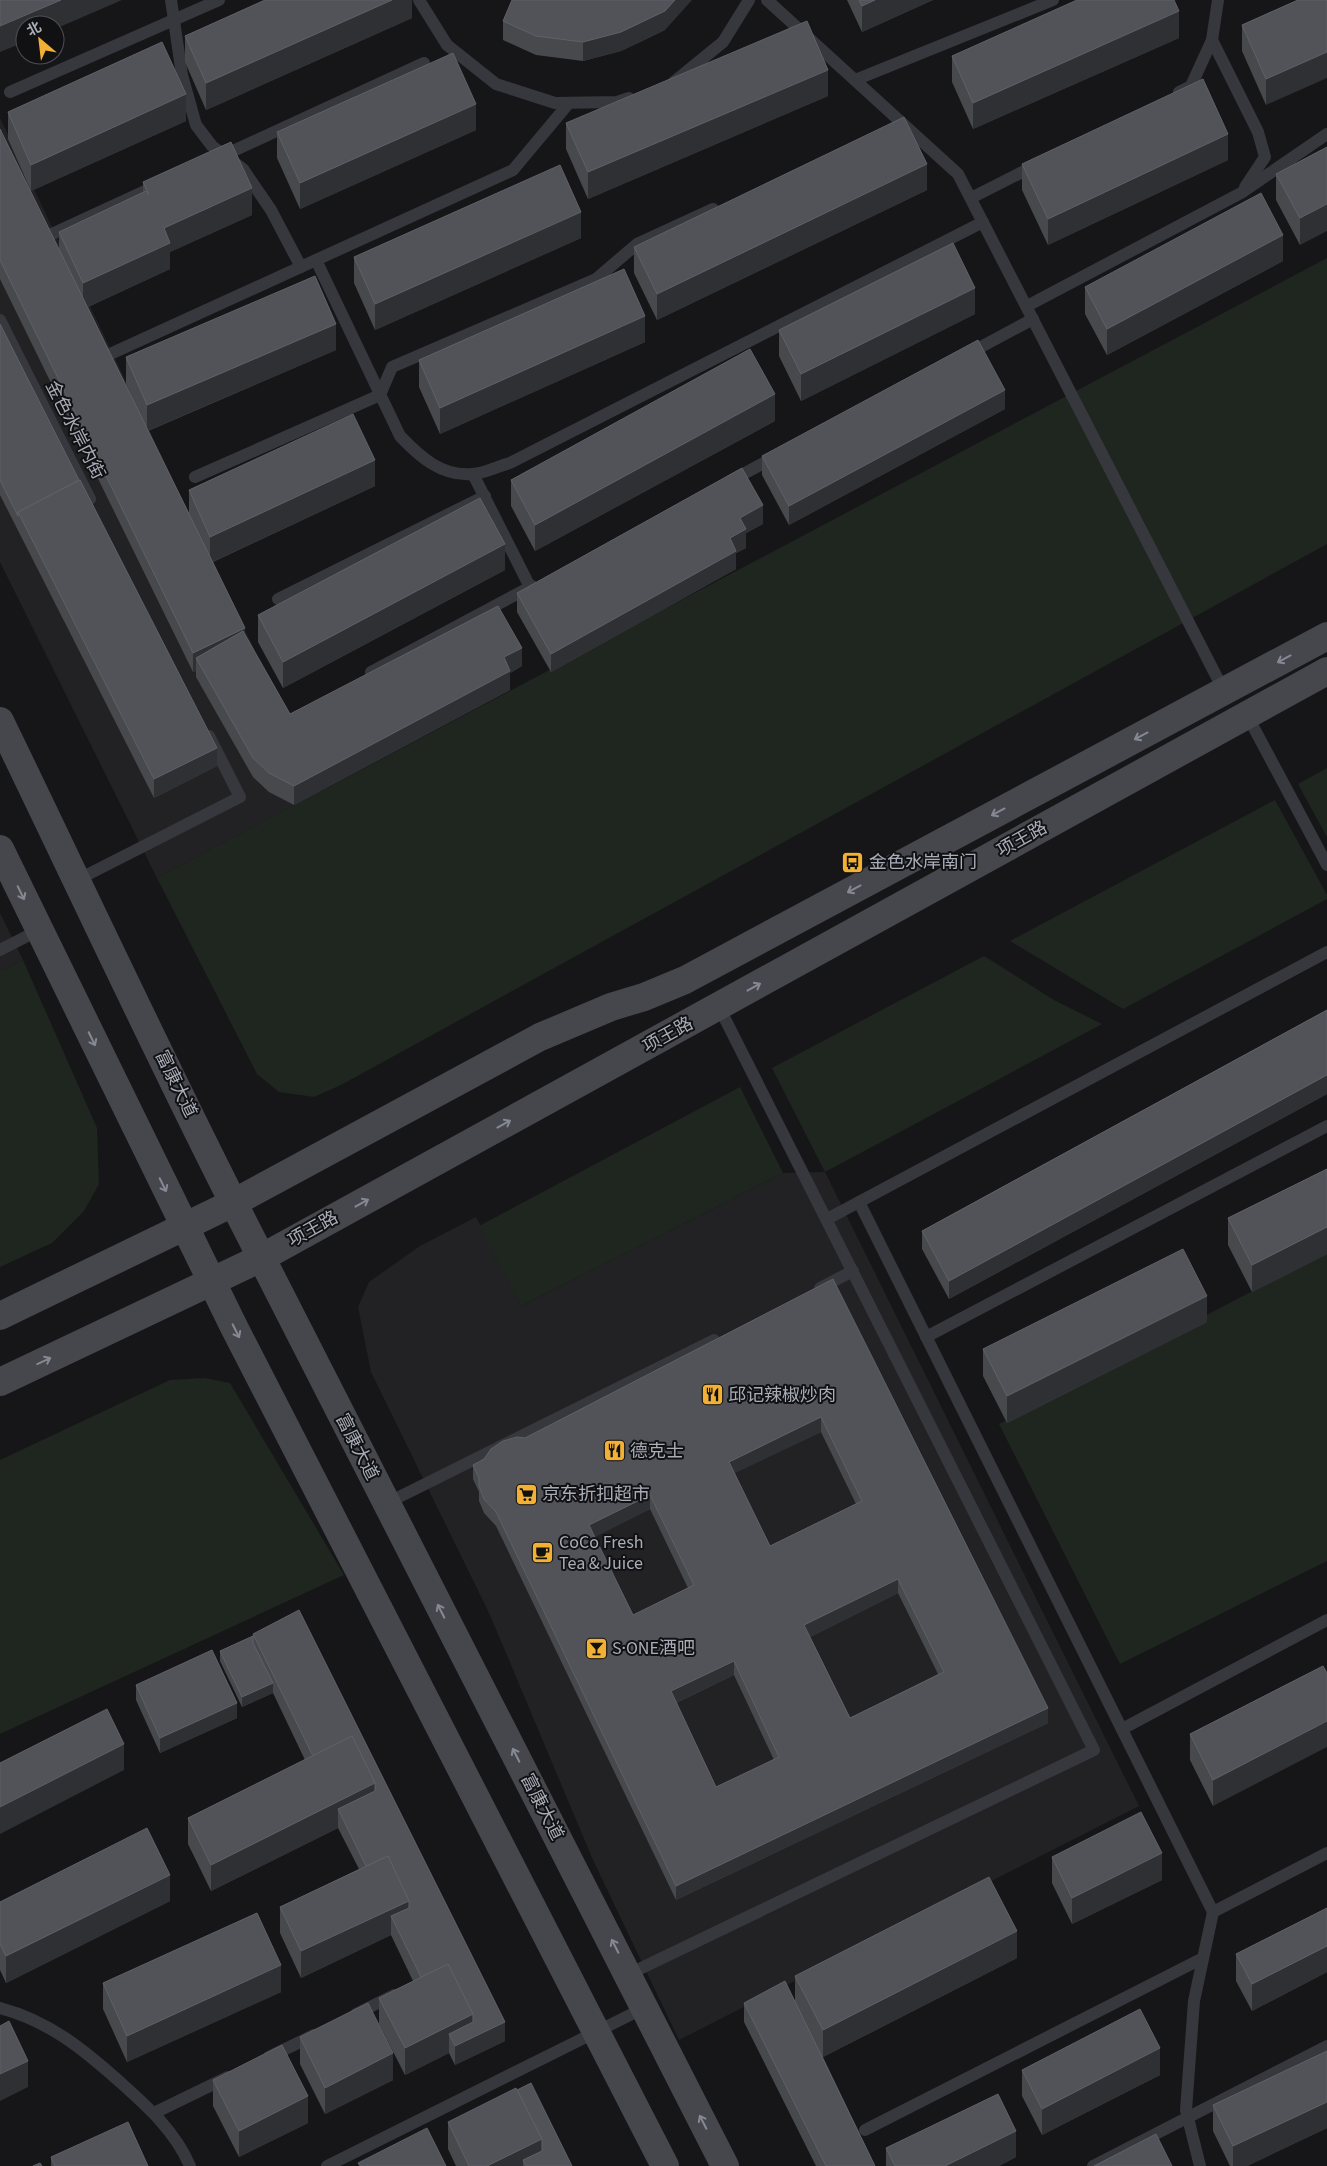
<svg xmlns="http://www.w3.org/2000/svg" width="1327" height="2166" viewBox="0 0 1327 2166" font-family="'Source Sans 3','Noto Sans SC',sans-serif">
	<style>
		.built { fill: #222225 }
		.green { fill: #1e261f }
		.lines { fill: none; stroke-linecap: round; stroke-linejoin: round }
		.lane { stroke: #37383d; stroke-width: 12 }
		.secondary { stroke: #45474d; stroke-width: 28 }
		.wall { fill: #47494d; fill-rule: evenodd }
		.shaded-wall { fill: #2f3033 }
		.building { fill: #525359; stroke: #5f6168; fill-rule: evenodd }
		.oneway { stroke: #858993 }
		.labels { text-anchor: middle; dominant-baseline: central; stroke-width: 4; stroke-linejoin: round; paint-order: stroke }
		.street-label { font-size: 18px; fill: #a8adb8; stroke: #111113 }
		.poi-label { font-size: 18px; fill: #a8adb8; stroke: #111113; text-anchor: start }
	</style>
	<rect width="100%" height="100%" fill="#161618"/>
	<!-- built -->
	<g class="built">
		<polygon points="0,118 322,791 157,878 0,562"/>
		<polygon points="0,913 23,960 0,971"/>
		<polygon points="825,1172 1139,1806 679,2040 593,1860 490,1615 371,1372 358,1307 369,1282 420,1246 476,1217 521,1306 783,1173"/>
	</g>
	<!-- green -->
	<g class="green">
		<polygon points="1327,258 1327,544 341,1085 314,1097 279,1092 257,1074 157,878"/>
		<polygon points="1327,768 1327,837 1298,784"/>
		<polygon points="1275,800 1327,895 1327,899 1123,1009 1010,941"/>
		<polygon points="984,956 1054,1000 1102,1024 825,1172 772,1068"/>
		<polygon points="23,960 97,1128 99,1184 84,1211 52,1243 0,1267 0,971"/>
		<polygon points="740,1087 783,1173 521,1306 479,1226"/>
		<polygon points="1327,1252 1327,1561 1120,1664 999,1424"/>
		<polygon points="204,1378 230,1383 344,1575 0,1734 0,1460 170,1380"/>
	</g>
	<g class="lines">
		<!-- lane -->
		<g class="lane">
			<polyline points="171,0 182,75 196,125 212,146 243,169 271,210 301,267"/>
			<polyline points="419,0 447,45 496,84 555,103 617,102 629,98"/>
			<polyline points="767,0 958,174 1224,691"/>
			<polyline points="1212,40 1258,132 1265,157 1245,187"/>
			<polyline points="855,80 1053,0"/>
			<polyline points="674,82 723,42 749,0"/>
			<polyline points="10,92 219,0"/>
			<polyline points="1179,92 1191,86 1212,40 1218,0"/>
			<polyline points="220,157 424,63"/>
			<polyline points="971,198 1036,165"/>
			<polyline points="52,234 156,186"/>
			<path d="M316 260 400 436C420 457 442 477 473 474 485 473 498 466 510 463L983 222"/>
			<polyline points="1027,306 1241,193 1327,134"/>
			<polyline points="0,320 90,499"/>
			<polyline points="108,355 513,170 569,103"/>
			<polyline points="966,355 1033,319"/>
			<polyline points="473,474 530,587"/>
			<polyline points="195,477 380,395 392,367 596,279 637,244 713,209"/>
			<polyline points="730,481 777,456"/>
			<polyline points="278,599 485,496"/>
			<polyline points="371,672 532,586"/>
			<polyline points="1247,715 1327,865"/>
			<polyline points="77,880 240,797 209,736"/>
			<polyline points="0,950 39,930"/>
			<polyline points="827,1219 859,1202"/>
			<polyline points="820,1288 853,1271"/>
			<polyline points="926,1337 1327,1126"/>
			<polyline points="385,1504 714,1340"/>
			<polyline points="1122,1729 1327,1620"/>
			<polyline points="1213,1912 859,1202 1327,952"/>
			<polyline points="629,1974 1094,1750 719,1007"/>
			<path d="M0 2008C49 2021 83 2049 120 2082 148 2107 175 2131 190 2166"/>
			<polyline points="356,2014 394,1995"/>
			<polyline points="269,2057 314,2035"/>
			<polyline points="154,2113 228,2077"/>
			<polyline points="865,2130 1203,1958"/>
			<polyline points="327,2166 646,2007"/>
			<polyline points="1093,2166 1327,2046"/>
			<polyline points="1200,2166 1186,2110 1194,2001 1213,1912 1327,1853"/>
		</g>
		<!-- secondary -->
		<g class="secondary">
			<path d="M0 721C78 882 153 1044 234 1204 395 1526 564 1844 725 2166"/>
			<polyline points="0,849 234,1327 665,2166"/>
			<polyline points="0,1316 233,1203 540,1037 611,1007 644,997 685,980 1327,636"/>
			<polyline points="0,1382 261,1258 1327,671"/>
		</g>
	</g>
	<!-- wall -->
	<g class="wall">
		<polygon points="412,0 412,18 206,110 185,62 185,36"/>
		<polygon points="847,0 933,0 862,32"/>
		<polygon points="1298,0 1266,105 1242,51 1242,25"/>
		<polygon points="503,21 665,30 621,51 583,61 536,55 503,40"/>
		<polygon points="1179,38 973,129 952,82 952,56"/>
		<polygon points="828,96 588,199 566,149 566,123"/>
		<polygon points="8,112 186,121 31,191 8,139"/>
		<polygon points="0,129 59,249 59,232 143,193 143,182 252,215 170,252 170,269 88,307 134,402 126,384 126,357 336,350 148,431 189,513 189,490 375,486 213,562 245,635 290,714 522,666 510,673 510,690 294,805 269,792 253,777 196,677 196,671 193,672 0,279"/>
		<polygon points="476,130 300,209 277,158 277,132"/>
		<polygon points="1327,147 1300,245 1276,200 1276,174"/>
		<polygon points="1228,160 1048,245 1022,190 1022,164"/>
		<polygon points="927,190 657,320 634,273 634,247"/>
		<polygon points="581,238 375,330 354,283 354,257"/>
		<polygon points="1283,261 1107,355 1085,314 1085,287"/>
		<polygon points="975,314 801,401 779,356 779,330"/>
		<polygon points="0,324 217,766 154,798 0,495"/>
		<polygon points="645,342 440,434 419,387 419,360"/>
		<polygon points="1005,409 789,525 762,475 762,456"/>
		<polygon points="775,421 535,551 511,506 511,480"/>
		<polygon points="763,524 746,533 746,548 736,553 736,569 551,672 517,612 517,593"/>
		<polygon points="505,570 283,688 258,642 258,615"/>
		<polygon points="1327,1010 1327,1094 949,1299 922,1249 922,1231"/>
		<polygon points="1327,1169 1327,1254 1252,1292 1228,1245 1228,1218"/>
		<path d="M833 1279 1048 1723 676 1900 496 1526 484 1513 479 1501V1492L473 1479V1465ZM821 1432 856 1504 770 1546 734 1473ZM650 1509 688 1588 633 1615 594 1537ZM898 1593 938 1674 850 1718 810 1637ZM734 1675 774 1760 716 1787 676 1703Z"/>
		<polygon points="1207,1322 1007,1423 983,1376 983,1349"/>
		<polygon points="253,1634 505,2041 455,2065 449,2053 405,2075 379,2024 379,1998 413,1981 391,1935 301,1978 280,1933 280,1907 359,1869 338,1828 211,1891 188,1844 188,1818 305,1760 273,1693 242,1707 220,1661 220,1651 253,1636"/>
		<polygon points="1323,1666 1213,1806 1190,1760 1190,1734"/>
		<polygon points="136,1685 237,1718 160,1753 136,1700"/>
		<polygon points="1052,1857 1162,1880 1072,1924 1052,1883"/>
		<polygon points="170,1901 6,1983 0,1970 0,1902"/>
		<polygon points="1327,1908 1327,1972 1252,2011 1236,1981 1236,1954"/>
		<polygon points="1017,1958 823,2057 875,2166 816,2166 744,2022 744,2003 795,2000 795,1976"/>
		<polygon points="103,1983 281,1992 127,2062 103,2009"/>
		<polygon points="300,2037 393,2080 325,2114 300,2064"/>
		<polygon points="1327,2051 1327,2128 1247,2166 1230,2166 1213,2131 1213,2105"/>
		<polygon points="1022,2070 1160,2075 1042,2135 1022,2096"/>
		<polygon points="213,2080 308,2123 239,2157 213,2106"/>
		<polygon points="448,2122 572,2166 456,2166 448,2149"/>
		<polygon points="886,2148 1016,2157 999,2166 886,2166"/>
		<polygon points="51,2157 148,2166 51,2166"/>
	</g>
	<!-- shaded-wall -->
	<g class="shaded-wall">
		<polygon points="61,0 122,0 55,29 55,25 25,25 25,42 0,52 0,26"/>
		<polygon points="392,0 412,0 412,18 206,110 206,83"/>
		<polygon points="675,0 692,0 665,30 621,51 583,61 583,42"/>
		<polygon points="875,0 933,0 862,32 862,6"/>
		<polygon points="1179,11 1179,38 973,129 973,103"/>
		<polygon points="1327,52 1327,78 1266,105 1266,79"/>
		<polygon points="828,70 828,96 588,199 588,172"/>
		<polygon points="186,94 186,121 31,191 31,165"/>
		<polygon points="476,104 476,130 300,209 300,183"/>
		<polygon points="1228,134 1228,160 1048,245 1048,219"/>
		<polygon points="927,164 927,190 657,320 657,294"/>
		<polygon points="252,188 252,215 170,252 170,269 83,309 83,283 164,228"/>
		<polygon points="1327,204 1327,231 1300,245 1300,218"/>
		<polygon points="581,212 581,238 375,330 375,304"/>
		<polygon points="1283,235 1283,261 1107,355 1107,329"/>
		<polygon points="975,288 975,314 801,401 801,374"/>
		<polygon points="645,316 645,342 440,434 440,408"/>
		<polygon points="336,324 336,350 147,431 147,405"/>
		<polygon points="1005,390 1005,409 789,525 789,506"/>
		<polygon points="775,394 775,421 535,551 535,525"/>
		<polygon points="375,460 375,486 210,563 210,537"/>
		<polygon points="763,505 763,524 746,533 746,548 736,553 736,569 551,672 551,654 730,538 740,518"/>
		<polygon points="505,544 505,570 283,688 283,662"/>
		<polygon points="245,628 245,646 196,658 196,671 193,672 193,653"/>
		<polygon points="522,648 522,666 510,673 510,690 294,805 294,786 504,657"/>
		<polygon points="217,748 217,766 154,798 154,779"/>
		<polygon points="1327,1075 1327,1094 949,1299 949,1281"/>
		<polygon points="1327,1227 1327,1254 1252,1292 1252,1265"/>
		<polygon points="1207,1296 1207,1322 1007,1423 1007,1396"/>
		<polygon points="821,1417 821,1432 729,1476 729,1462"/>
		<polygon points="650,1495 650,1509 589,1540 589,1525"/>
		<polygon points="898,1579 898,1593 804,1640 804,1625"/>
		<polygon points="734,1661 734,1675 671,1705 671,1691"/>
		<polygon points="273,1683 273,1693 242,1707 242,1697"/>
		<polygon points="237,1703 237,1718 160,1753 160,1738"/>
		<polygon points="1048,1708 1048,1723 676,1900 676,1886"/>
		<polygon points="1327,1721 1327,1747 1213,1806 1213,1780"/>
		<polygon points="124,1744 124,1770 0,1834 0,1807"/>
		<polygon points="375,1783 375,1809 338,1809 338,1828 211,1891 211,1865"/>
		<polygon points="1162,1853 1162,1880 1072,1924 1072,1898"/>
		<polygon points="170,1875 170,1901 6,1983 6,1956"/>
		<polygon points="409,1901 409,1927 391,1916 391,1935 301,1978 301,1951"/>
		<polygon points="1017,1931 1017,1958 823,2057 823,2030"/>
		<polygon points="1327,1946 1327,1972 1252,2011 1252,1984"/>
		<polygon points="281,1965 281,1992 127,2062 127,2036"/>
		<polygon points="473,2014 505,2022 505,2041 455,2065 455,2046 449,2034 449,2053 405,2075 405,2048"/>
		<polygon points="1160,2048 1160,2075 1042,2135 1042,2109"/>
		<polygon points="393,2053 393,2080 325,2114 325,2088"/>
		<polygon points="28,2061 28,2087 0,2101 0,2074"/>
		<polygon points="308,2096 308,2123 239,2157 239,2131"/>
		<polygon points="1327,2102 1327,2128 1247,2166 1233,2166 1233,2146"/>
		<polygon points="1016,2131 1016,2157 999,2166 945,2166"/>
		<polygon points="542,2139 542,2165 523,2160 523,2166 487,2166"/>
	</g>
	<!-- building -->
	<g class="building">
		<polygon points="0,0 61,0 0,26"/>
		<polygon points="265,0 392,0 206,83 185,36"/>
		<polygon points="512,0 675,0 665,11 621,32 583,42 536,36 503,21"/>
		<polygon points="859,0 875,0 862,6"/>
		<polygon points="1077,0 1174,0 1179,11 973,103 952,56"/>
		<polygon points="1298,0 1327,0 1327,52 1266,79 1242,25"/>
		<polygon points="807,21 828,70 588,172 566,123"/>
		<polygon points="162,42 186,94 31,165 8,112"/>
		<polygon points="453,53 476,104 300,183 277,132"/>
		<polygon points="1203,79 1228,134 1048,219 1022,164"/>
		<polygon points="904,117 927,164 657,294 634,247"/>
		<polygon points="0,129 245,628 193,653 0,260"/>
		<polygon points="231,142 252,188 164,228 170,243 83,283 59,232 146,191 149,195 143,182"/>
		<polygon points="1327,147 1327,204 1300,218 1276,174"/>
		<polygon points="560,165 581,212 375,304 354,257"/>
		<polygon points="1261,193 1283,235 1107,329 1085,287"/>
		<polygon points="953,243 975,288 801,374 779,330"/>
		<polygon points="624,269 645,316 440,408 419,360"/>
		<polygon points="315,276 336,324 147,405 126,357"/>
		<polygon points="0,324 79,480 18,512 18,516 0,480"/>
		<polygon points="978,340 1005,390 789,506 762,456"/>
		<polygon points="750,349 775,394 535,525 511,480"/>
		<polygon points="353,414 375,460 210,537 189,490"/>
		<polygon points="742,468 763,505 740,518 746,529 730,538 736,551 551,654 517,593"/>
		<polygon points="80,480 217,748 154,779 18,512"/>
		<polygon points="480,498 505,544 283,662 258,615"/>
		<polygon points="498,606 522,648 504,657 510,671 294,786 269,773 253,758 196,658 243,631 290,714"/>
		<polygon points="1327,1010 1327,1075 949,1281 922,1231"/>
		<polygon points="1327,1169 1327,1227 1252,1265 1228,1218"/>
		<polygon points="1183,1249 1207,1296 1007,1396 983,1349"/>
		<path d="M833 1279 1048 1708 676 1886 496 1512 484 1499 479 1486V1478L473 1465 484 1459 491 1449 503 1441 517 1437 525 1438ZM821 1417 862 1501 770 1546 729 1462ZM650 1495 694 1585 633 1615 589 1525ZM898 1579 944 1672 850 1718 804 1625ZM734 1661 779 1757 716 1787 671 1691Z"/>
		<polygon points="299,1610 505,2022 455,2046 449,2034 473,2022 473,2014 448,1964 421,1977 391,1916 409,1908 409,1901 388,1856 366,1866 338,1809 375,1791 375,1783 352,1736 313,1756 253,1634"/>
		<polygon points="253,1636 253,1643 273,1683 242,1697 220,1651"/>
		<polygon points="212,1650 237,1703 160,1738 136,1685"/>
		<polygon points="1323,1666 1327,1673 1327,1721 1213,1780 1190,1734"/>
		<polygon points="107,1709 124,1744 0,1807 0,1763"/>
		<polygon points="352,1736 375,1783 211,1865 188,1818"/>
		<polygon points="1141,1812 1162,1853 1072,1898 1052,1857"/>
		<polygon points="147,1828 170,1875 6,1956 0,1944 0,1902"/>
		<polygon points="388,1856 409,1901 301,1951 280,1907"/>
		<polygon points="989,1877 1017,1931 823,2030 795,1976"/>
		<polygon points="1327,1908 1327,1946 1252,1984 1236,1954"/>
		<polygon points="257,1913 281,1965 127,2036 103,1983"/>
		<polygon points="448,1964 473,2014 405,2048 379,1998"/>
		<polygon points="785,1981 875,2166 826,2166 744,2003"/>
		<polygon points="368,2003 393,2053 325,2088 300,2037"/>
		<polygon points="1140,2009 1160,2048 1042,2109 1022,2070"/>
		<polygon points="9,2021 28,2061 0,2074 0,2026"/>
		<polygon points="282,2045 308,2096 239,2131 213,2080"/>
		<polygon points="1327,2051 1327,2102 1233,2146 1213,2105"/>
		<polygon points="531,2083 572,2166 526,2166 523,2160 542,2151 542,2139 517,2090"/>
		<polygon points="516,2088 542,2139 487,2166 469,2166 448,2122"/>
		<polygon points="998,2094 1016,2131 945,2166 895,2166 886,2148"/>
		<polygon points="128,2122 148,2166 55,2166 51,2157"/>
		<polygon points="427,2128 446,2166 360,2166 358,2163"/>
		<polygon points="1156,2134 1172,2166 1094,2166"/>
		<polygon points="40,2163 42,2166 33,2166"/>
	</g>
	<!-- one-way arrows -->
	<defs><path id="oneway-shaft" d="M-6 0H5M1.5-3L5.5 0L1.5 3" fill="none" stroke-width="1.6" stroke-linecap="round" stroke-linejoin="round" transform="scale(1.25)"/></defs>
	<g class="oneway">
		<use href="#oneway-shaft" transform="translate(1284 659) rotate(152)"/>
		<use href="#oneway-shaft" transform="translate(1141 736) rotate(152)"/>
		<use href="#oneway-shaft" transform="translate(998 812) rotate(152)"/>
		<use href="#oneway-shaft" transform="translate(854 889) rotate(152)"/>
		<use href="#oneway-shaft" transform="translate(21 893) rotate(64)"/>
		<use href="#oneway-shaft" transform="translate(754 987) rotate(-29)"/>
		<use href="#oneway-shaft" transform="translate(92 1039) rotate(64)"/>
		<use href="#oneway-shaft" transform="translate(504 1124) rotate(-29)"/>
		<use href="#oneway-shaft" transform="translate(163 1185) rotate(64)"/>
		<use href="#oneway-shaft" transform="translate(362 1203) rotate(-29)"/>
		<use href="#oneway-shaft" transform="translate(236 1331) rotate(63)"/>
		<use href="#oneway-shaft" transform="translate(44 1361) rotate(-25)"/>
		<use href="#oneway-shaft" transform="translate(441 1611) rotate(-117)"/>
		<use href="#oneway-shaft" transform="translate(516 1755) rotate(-117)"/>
		<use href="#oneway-shaft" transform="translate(615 1946) rotate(-117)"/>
		<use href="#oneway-shaft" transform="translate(703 2122) rotate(-117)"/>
	</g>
	<!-- icons -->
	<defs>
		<symbol id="bus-square" viewBox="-11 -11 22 22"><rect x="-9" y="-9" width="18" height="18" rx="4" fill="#f2b134" stroke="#111113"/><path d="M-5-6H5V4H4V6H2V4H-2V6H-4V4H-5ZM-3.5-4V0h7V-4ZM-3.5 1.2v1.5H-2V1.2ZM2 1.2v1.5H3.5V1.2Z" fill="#111"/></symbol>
		<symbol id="restaurant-square" viewBox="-11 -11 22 22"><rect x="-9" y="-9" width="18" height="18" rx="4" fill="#f2b134" stroke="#111113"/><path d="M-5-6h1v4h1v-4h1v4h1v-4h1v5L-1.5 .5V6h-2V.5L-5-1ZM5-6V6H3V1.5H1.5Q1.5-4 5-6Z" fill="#111"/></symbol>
		<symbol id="supermarket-square" viewBox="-11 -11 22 22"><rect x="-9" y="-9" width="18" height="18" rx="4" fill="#f2b134" stroke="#111113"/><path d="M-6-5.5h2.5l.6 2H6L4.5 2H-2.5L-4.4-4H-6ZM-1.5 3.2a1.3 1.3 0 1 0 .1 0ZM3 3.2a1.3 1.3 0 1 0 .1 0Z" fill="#111"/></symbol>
		<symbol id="cafe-square" viewBox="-11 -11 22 22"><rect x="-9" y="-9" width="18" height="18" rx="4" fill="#f2b134" stroke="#111113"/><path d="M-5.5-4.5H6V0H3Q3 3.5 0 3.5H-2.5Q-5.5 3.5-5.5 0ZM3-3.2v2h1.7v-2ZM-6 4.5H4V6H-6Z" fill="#111"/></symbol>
		<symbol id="bar-square" viewBox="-11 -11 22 22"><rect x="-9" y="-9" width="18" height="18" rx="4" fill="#f2b134" stroke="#111113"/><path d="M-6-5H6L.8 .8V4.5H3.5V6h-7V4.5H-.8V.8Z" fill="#111"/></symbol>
	</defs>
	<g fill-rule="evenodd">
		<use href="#bus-square" x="840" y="850" width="25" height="25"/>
		<use href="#restaurant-square" x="700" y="1382" width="25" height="25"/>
		<use href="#restaurant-square" x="602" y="1438" width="25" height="25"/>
		<use href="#supermarket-square" x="514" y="1482" width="25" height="25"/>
		<use href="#cafe-square" x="530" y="1540" width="25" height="25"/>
		<use href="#bar-square" x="584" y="1636" width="25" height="25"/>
	</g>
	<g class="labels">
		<!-- street labels -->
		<g class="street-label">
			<text transform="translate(75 430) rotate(63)">金色水岸内街</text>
			<text transform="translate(1022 839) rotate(-29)">项王路</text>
			<text transform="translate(668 1035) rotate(-29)">项王路</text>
			<text transform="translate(176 1084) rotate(64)">富康大道</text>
			<text transform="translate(313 1229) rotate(-29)">项王路</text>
			<text transform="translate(357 1447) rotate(63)">富康大道</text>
			<text transform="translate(542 1807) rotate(63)">富康大道</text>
		</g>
		<!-- poi labels -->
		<g class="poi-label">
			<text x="869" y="862">金色水岸南门</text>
			<text x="728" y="1395">邱记辣椒炒肉</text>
			<text x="630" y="1451">德克士</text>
			<text x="542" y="1494">京东折扣超市</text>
			<text x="559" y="1542">CoCo Fresh<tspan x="559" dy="21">Tea &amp; Juice</tspan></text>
			<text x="612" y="1648">S·ONE酒吧</text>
		</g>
	</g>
	<!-- north arrow -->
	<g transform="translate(40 40) rotate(332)"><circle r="24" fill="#111113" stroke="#4d4f55"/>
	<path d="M0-4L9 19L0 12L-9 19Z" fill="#f2b134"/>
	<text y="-8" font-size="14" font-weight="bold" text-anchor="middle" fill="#a8adb8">北</text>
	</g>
</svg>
